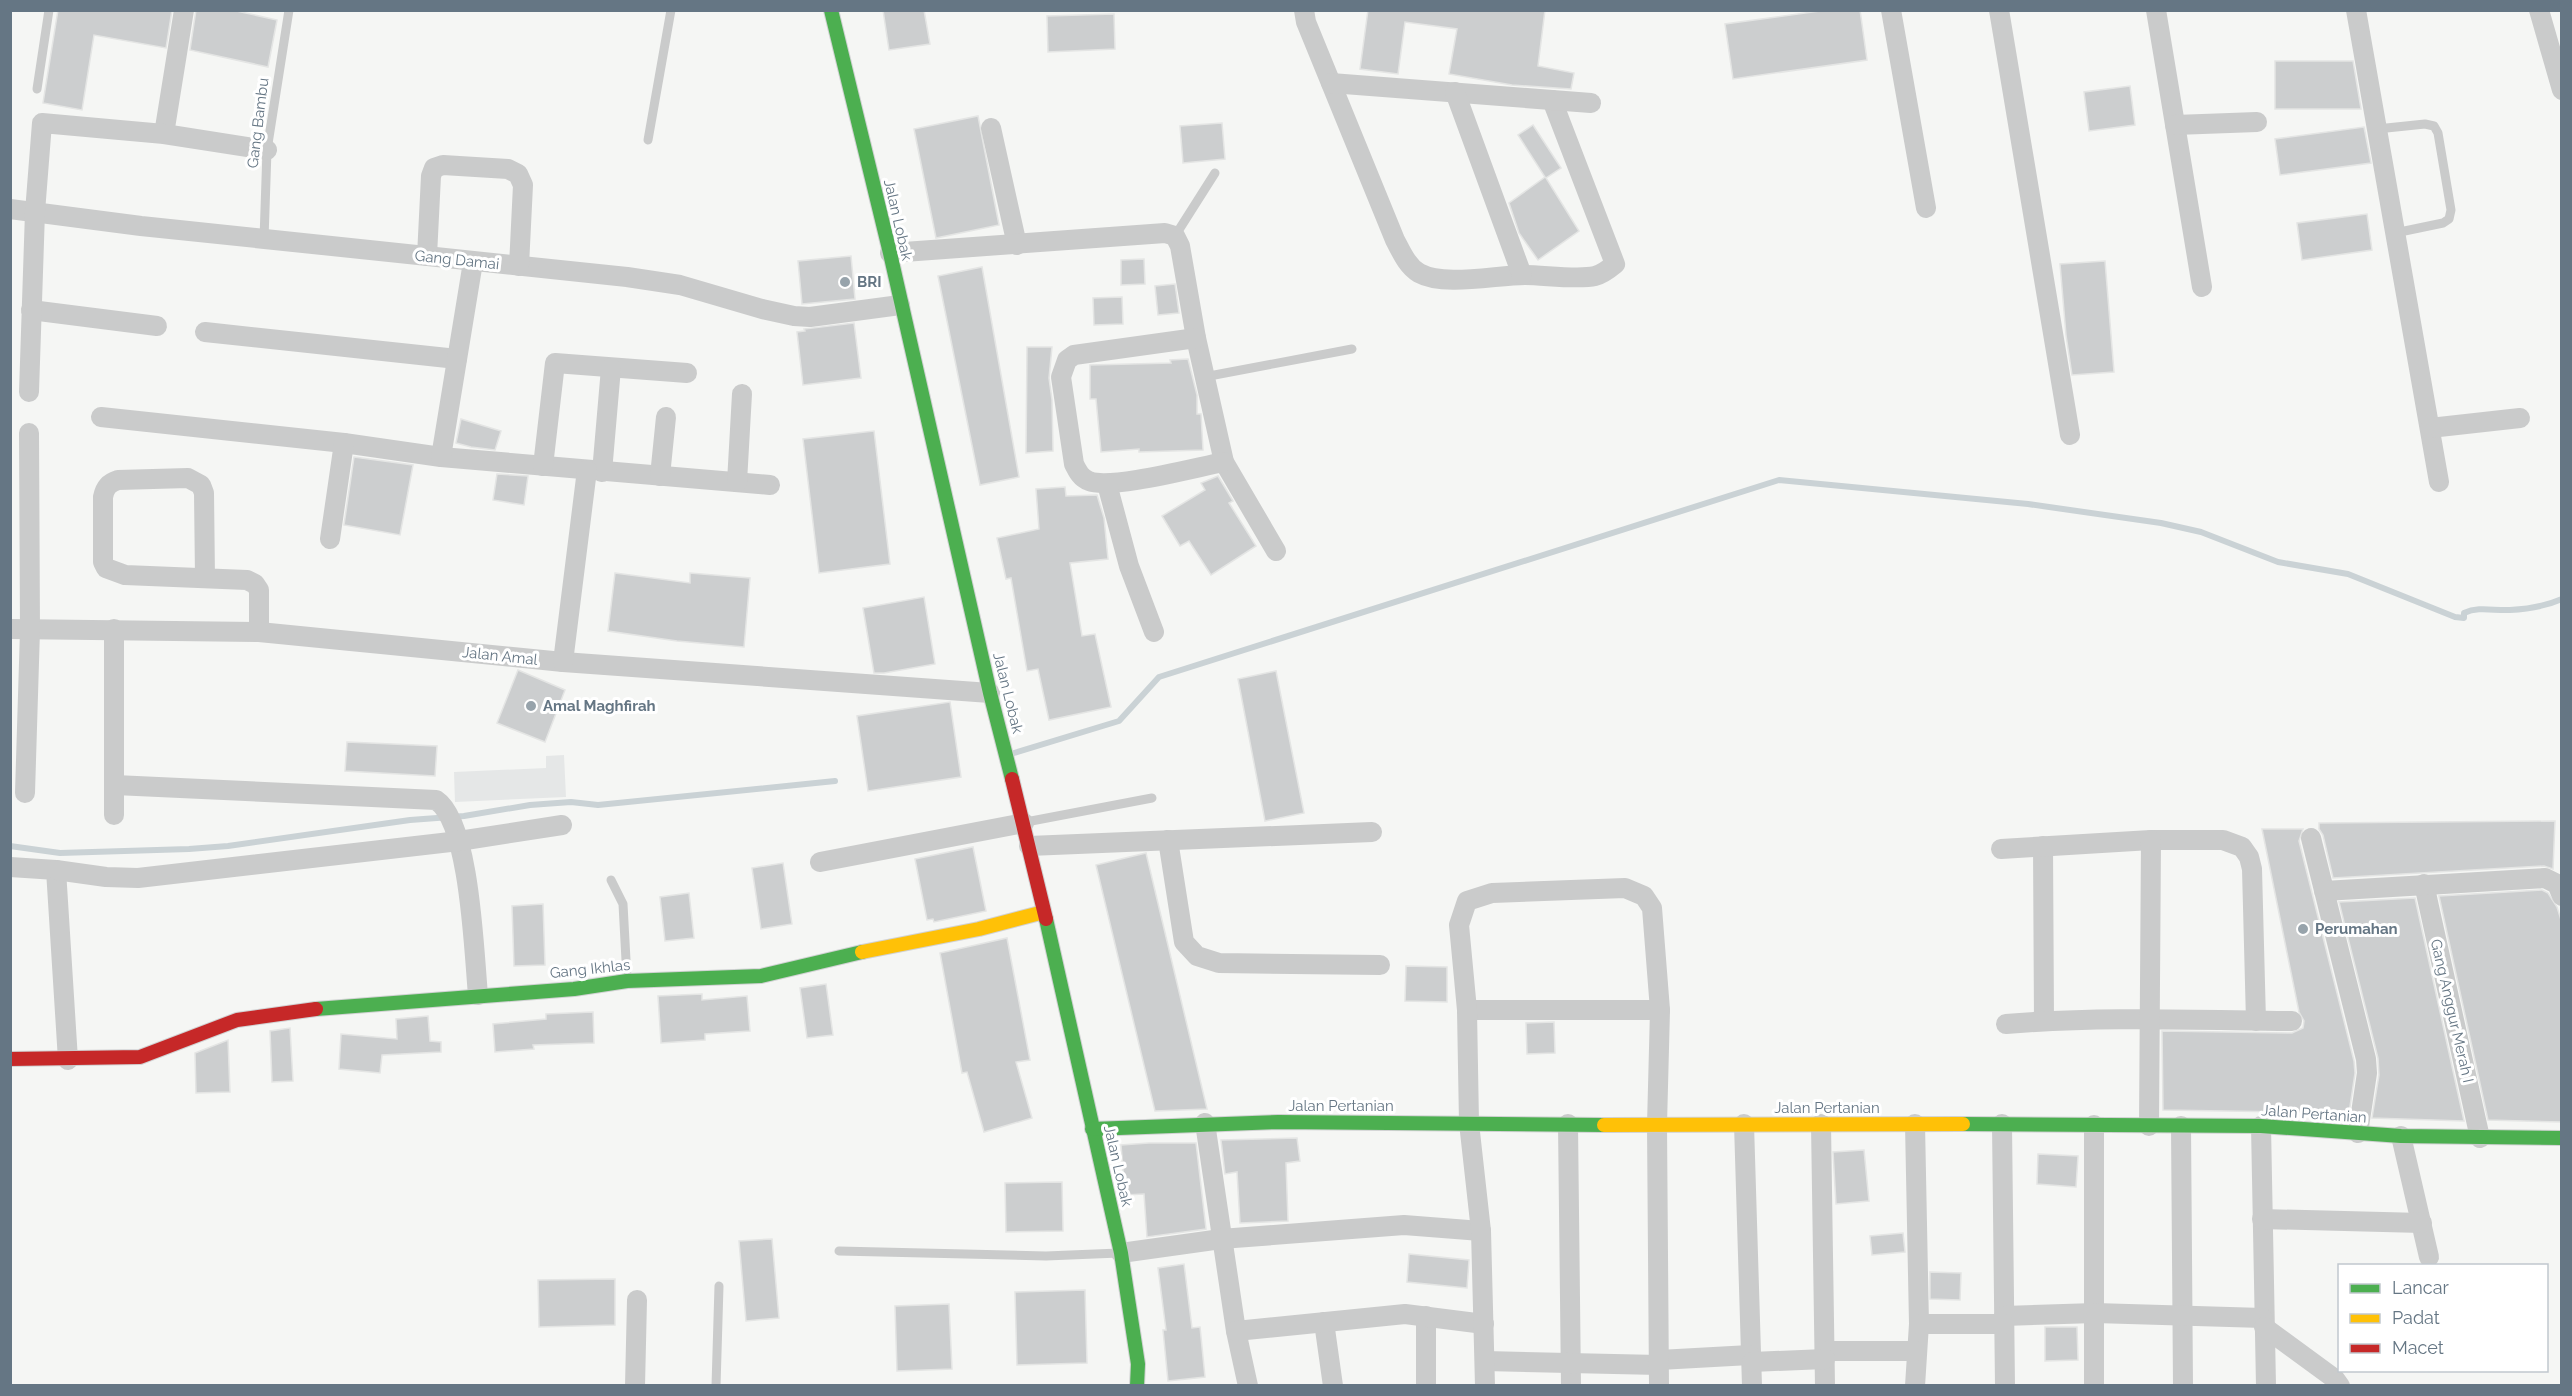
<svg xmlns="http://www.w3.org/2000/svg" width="2572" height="1396" viewBox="0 0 2572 1396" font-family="Raleway,sans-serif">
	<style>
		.built { fill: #e5e7e7 }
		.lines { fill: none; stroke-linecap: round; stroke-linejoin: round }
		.stream { stroke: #cad2d5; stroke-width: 6 }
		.building { fill: #cccecf; stroke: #e4e5e4; stroke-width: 1.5 }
		.fast-casing { stroke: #d1d2d3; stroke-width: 16 }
		.slow-casing { stroke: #d1d2d3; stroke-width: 16 }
		.jam-casing { stroke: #d1d2d3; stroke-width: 16 }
		.lane { stroke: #cacbcb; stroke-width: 9 }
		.street { stroke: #cacbcb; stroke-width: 20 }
		.fast { stroke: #4caf50; stroke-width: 14 }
		.slow { stroke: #ffc107; stroke-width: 14 }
		.jam { stroke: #c62828; stroke-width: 14 }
		.poi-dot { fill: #97a3ab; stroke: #fff; stroke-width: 2 }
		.labels { text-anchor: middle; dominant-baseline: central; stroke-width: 6; stroke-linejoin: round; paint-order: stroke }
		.street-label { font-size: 15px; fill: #657684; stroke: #fff }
		.poi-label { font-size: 15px; font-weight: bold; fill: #657684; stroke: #fff; text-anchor: start }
	</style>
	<rect width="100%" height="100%" fill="#f5f6f4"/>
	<!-- built -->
	<polygon class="built" points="564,755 566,797 455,802 454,772 546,768 546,756"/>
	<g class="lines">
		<!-- stream -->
		<g class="stream">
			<path d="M1014 753 1119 721 1159 677 1779 480 2028 504 2161 523 2201 532 2278 562 2348 574 2455 617 2464 618V613C2479 606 2494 611 2510 610 2527 609 2546 606 2562 599"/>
			<polyline points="10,846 60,853 189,849 228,846 410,820 464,816 530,805 571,802 598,805 835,781"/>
		</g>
	</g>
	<!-- building -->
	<g class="building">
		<polygon points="58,10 172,10 166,48 94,35 82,110 43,103"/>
		<polygon points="196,10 232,10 277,20 268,67 190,50"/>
		<polygon points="883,10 924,10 930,44 889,50"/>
		<polygon points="1368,10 1545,10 1538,66 1574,73 1571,89 1512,85 1449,74 1457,29 1405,22 1398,74 1360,69"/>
		<polygon points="1827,10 1860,10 1867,60 1733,79 1725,24"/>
		<polygon points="1114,14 1115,49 1048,52 1047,16"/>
		<polygon points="2275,61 2353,61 2361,109 2275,109"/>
		<polygon points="2130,86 2135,125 2089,131 2084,92"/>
		<polygon points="978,116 999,225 936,238 914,129"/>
		<polygon points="1222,123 1225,159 1183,163 1180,126"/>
		<polygon points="1533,125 1561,168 1546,178 1579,231 1538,260 1519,233 1509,203 1545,177 1518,135"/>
		<polygon points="2364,127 2371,163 2280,175 2275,139"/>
		<polygon points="2367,214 2372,250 2302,260 2297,223"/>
		<polygon points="851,256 855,299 802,304 798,261"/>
		<polygon points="1144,259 1145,284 1121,285 1121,260"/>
		<polygon points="2105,261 2114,372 2072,375 2066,335 2060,264"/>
		<polygon points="982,267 1019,477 980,485 938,276"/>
		<polygon points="1175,284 1179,313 1158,315 1155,286"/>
		<polygon points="1122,297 1123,324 1094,325 1093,298"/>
		<polygon points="854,323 861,378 803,385 797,332 805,331 804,329"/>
		<polygon points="1027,347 1052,347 1049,378 1052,400 1053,451 1026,453"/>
		<polygon points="1188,359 1197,395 1197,414 1201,414 1203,450 1139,452 1139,449 1101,452 1096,399 1090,399 1090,365 1171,363 1170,360"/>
		<polygon points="461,419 501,431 495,450 471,447 456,443"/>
		<polygon points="874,431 890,564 819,573 803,439"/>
		<polygon points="354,457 413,465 400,535 344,525"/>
		<polygon points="497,474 528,476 524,505 493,500"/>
		<polygon points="1218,476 1233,501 1229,503 1256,546 1211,575 1189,541 1180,546 1162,516 1205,490 1201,483"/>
		<polygon points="1065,487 1066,496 1097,495 1104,518 1108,559 1070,563 1082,636 1095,634 1111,707 1049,720 1038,669 1027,671 1011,578 1006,579 997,538 1039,529 1036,489"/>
		<polygon points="615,573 690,583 690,573 750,578 744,647 677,641 608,631"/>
		<polygon points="924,597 935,664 884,673 874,673 863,608"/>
		<polygon points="518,670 565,690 545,742 497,723"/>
		<polygon points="1276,671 1304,813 1265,821 1238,679"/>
		<polygon points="950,702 961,777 868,791 857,716"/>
		<polygon points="347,742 437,746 435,776 345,771"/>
		<polygon points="2555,821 2553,869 2544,866 2333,878 2323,835 2319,829 2319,823"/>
		<polygon points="2262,829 2303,829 2299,841 2354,1061 2355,1073 2349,1113 2163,1110 2162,1031 2292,1033 2303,1028 2304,1021 2299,1012"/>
		<polygon points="973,847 986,911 934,922 933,919 927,920 915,859"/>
		<polygon points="1146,853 1207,1109 1155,1111 1096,865"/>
		<polygon points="783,863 792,924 761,929 752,868"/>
		<polygon points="2542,890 2548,893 2557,907 2562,923 2562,1122 2488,1120 2439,896"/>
		<polygon points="689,893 694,938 665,941 660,897"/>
		<polygon points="2415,898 2464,1121 2372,1118 2379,1075 2378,1058 2339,902"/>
		<polygon points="543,904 545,965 514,966 512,906"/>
		<polygon points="1007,938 1030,1060 1016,1062 1032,1118 984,1132 967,1072 962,1073 940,953"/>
		<polygon points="1406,966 1447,967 1447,1002 1405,1001"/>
		<polygon points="826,984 833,1035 807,1038 800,988"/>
		<polygon points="702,994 702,1000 747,996 750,1031 705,1034 705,1040 661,1043 658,996"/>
		<polygon points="593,1012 594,1043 533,1045 534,1049 495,1052 493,1024 546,1019 546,1014"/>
		<polygon points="428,1016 430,1041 441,1042 441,1052 382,1055 380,1073 339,1069 341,1034 397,1039 396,1019"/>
		<polygon points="1554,1022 1555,1053 1527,1054 1526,1023"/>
		<polygon points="290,1028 293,1081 272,1082 270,1031"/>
		<polygon points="228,1040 230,1092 196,1093 195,1053"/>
		<polygon points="1297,1138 1300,1161 1286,1163 1288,1221 1240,1223 1237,1172 1225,1174 1221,1140"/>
		<polygon points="1149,1143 1196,1143 1206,1229 1147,1237 1144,1194 1125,1195 1121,1145"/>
		<polygon points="1864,1150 1869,1201 1836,1204 1833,1152"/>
		<polygon points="2038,1154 2078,1156 2076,1187 2037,1184"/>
		<polygon points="1062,1182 1063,1231 1006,1232 1005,1183"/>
		<polygon points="1903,1233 1905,1252 1872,1255 1870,1236"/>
		<polygon points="772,1239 779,1318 746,1321 739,1241"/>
		<polygon points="1409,1254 1469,1260 1467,1288 1407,1282"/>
		<polygon points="1184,1264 1192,1328 1200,1327 1205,1377 1168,1381 1163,1330 1166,1330 1158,1268"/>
		<polygon points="1930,1272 1961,1273 1960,1300 1930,1299"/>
		<polygon points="615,1279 615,1325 539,1327 538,1280"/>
		<polygon points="1085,1290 1087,1363 1017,1365 1015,1292"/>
		<polygon points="949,1304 952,1369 897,1371 895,1306"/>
		<polygon points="2045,1327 2077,1327 2078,1360 2045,1361"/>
	</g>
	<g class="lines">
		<defs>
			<g id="fast">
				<polyline points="831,10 890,253 990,693 1012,779"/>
				<polyline points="1046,919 1121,1253 1138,1364 1137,1386"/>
				<polyline points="316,1009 574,989 627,981 761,976 862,952"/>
				<polyline points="1963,1124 2261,1126 2401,1136 2562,1138"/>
				<polyline points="1092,1129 1278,1122 1604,1125"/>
			</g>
			<g id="slow">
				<polyline points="862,952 979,929 1044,912"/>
				<polyline points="1604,1125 1963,1124"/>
			</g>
			<g id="jam">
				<polyline points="1012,779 1046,919"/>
				<polyline points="10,1059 140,1057 237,1020 316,1009"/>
			</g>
		</defs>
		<!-- fast casing -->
		<use href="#fast" class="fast-casing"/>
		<!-- slow casing -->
		<use href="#slow" class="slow-casing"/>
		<!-- jam casing -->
		<use href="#jam" class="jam-casing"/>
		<!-- lane -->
		<g class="lane">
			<polyline points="37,89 49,10"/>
			<polyline points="2377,129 2425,124 2434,126 2438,133 2451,210 2449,219 2443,223 2395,233"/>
			<polyline points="648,140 671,10"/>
			<polyline points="1175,236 1215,173"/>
			<polyline points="264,239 267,150 289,10"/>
			<polyline points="1204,377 1352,349"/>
			<polyline points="1026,822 1152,798"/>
			<polyline points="611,880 623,904 627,979"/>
			<polyline points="839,1251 1046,1256 1119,1253"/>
			<polyline points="716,1386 719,1286"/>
		</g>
		<!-- street -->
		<g class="street">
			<path d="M1304 10 1306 22 1395 240C1401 251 1407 266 1419 273 1444 287 1496 275 1525 275 1544 275 1578 280 1595 276 1603 274 1609 269 1615 264L1552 100"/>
			<polyline points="1891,10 1926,208"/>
			<polyline points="1999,10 2070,435"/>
			<polyline points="2156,10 2202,287"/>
			<polyline points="2356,10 2439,482"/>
			<polyline points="2539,10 2562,90"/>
			<polyline points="1331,83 1591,103"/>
			<polyline points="1455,92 1522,275"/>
			<polyline points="2175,125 2257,122"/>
			<polyline points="991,128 1017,245"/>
			<polyline points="164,134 184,10"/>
			<polyline points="10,209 141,226 627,277 680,285 762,309 794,316 810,317 900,305"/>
			<polyline points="890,253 1165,233 1175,236 1180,246 1196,338 1224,462 1276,551"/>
			<polyline points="427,256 431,176 434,168 443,165 508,169 518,174 523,185 519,266"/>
			<polyline points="31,310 157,326"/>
			<polyline points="205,332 457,359"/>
			<path d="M1196 338 1074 355 1067 360 1061 377 1074 464C1078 472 1081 478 1089 481 1111 490 1197 467 1224 462"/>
			<polyline points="29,392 35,212 42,123 164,134 267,150"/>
			<polyline points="101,417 344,443 441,457 770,485"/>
			<polyline points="2430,428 2520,418"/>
			<polyline points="441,457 473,262"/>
			<polyline points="543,466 555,363 687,373"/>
			<polyline points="602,472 611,368"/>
			<polyline points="660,476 666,417"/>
			<polyline points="737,482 742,394"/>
			<polyline points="1107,484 1129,566 1154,632"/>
			<polyline points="330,539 344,443"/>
			<path d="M205 578 204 493 201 485 188 478 118 480C109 483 105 487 103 497V562L106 568 125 575 247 580 255 584 259 590V632"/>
			<polyline points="10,629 259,632 563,662 990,693"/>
			<polyline points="563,662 587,470"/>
			<path d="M115 785 436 800C470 822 474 953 478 995"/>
			<polyline points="25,793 30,630 29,433"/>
			<polyline points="114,815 114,629"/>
			<polyline points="2311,838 2366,1059 2367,1073 2358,1133"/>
			<polyline points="1168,840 1184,942 1197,956 1219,963 1380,965"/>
			<polyline points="1029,846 1372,832"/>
			<polyline points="2043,846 2044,1021"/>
			<polyline points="2001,849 2151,840 2223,840 2242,847 2249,857 2252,869 2256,1021"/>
			<polyline points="820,862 1024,823"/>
			<polyline points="10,867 56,870 68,1060"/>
			<polyline points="56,870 106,877 138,878 459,841 562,825"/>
			<polyline points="2424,884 2480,1138"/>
			<polyline points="2324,891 2545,878 2557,884 2562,896"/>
			<polyline points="1467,1010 1660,1010"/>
			<path d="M2006 1024C2101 1016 2197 1020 2292 1021"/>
			<polyline points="1205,1123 1236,1331 1248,1386"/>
			<polyline points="1568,1124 1571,1386"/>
			<polyline points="1744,1124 1752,1386"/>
			<polyline points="1821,1124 1825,1386"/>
			<polyline points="1915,1124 1919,1324 1915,1386"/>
			<polyline points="2002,1124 2005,1386"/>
			<polyline points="2094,1125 2094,1386"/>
			<polyline points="2149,1126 2151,840"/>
			<polyline points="2181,1126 2183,1386"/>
			<polyline points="2261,1126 2266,1386"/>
			<polyline points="2401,1136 2429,1257"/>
			<polyline points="2262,1219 2422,1223"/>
			<polyline points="1121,1253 1221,1239 1404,1225 1481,1231"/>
			<polyline points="1426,1316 1426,1386"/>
			<polyline points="2004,1316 2095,1313 2263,1318"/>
			<polyline points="1324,1322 1333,1386"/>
			<polyline points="1919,1324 2004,1324"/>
			<polyline points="2264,1327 2335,1379 2340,1386"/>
			<polyline points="1236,1331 1405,1314 1484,1324"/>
			<polyline points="1826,1351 1916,1351"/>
			<polyline points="1659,1360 1750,1355"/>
			<polyline points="1485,1361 1659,1365"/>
			<polyline points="1752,1362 1825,1359"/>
			<polyline points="635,1386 637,1300"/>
			<polyline points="1485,1386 1481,1231 1469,1123 1467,1010 1459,925 1467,901 1492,893 1625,888 1644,896 1652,908 1660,1010 1657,1125 1659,1386"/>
		</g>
		<!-- fast -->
		<use href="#fast" class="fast"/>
		<!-- slow -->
		<use href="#slow" class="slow"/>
		<!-- jam -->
		<use href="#jam" class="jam"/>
	</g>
	<!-- markers -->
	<g class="poi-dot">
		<circle cx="845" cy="282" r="6"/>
		<circle cx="531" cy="706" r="6"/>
		<circle cx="2303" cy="929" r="6"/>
	</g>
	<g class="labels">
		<!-- street labels -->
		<g class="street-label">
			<text transform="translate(258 123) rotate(-83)">Gang Bambu</text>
			<text transform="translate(898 220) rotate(77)">Jalan Lobak</text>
			<text transform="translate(457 260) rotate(6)">Gang Damai</text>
			<text transform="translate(500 656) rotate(6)">Jalan Amal</text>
			<text transform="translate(1008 693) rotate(76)">Jalan Lobak</text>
			<text transform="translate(590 969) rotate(-6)">Gang Ikhlas</text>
			<text transform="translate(2452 1011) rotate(77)">Gang Anggur Merah I</text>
			<text x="1341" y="1106">Jalan Pertanian</text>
			<text x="1827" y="1108">Jalan Pertanian</text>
			<text transform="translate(2314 1114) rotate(4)">Jalan Pertanian</text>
			<text transform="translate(1118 1166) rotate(77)">Jalan Lobak</text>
		</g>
		<!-- poi labels -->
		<g class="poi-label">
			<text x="857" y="282">BRI</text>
			<text x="543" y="706">Amal Maghfirah</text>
			<text x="2315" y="929">Perumahan</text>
		</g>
	</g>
	<!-- border -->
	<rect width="2572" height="1396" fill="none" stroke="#657684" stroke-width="24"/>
	<!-- legend -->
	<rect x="2338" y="1264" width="210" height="108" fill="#ffffff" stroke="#c1c8ce" stroke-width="1.5"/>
	<rect x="2350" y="1284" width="30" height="9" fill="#4caf50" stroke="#c1c8ce" stroke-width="1.5"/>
	<text x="2392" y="1294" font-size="18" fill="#657684">Lancar</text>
	<rect x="2350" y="1314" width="30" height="9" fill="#ffc107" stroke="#c1c8ce" stroke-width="1.5"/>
	<text x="2392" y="1324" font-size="18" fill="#657684">Padat</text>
	<rect x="2350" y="1344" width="30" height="9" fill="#c62828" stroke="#c1c8ce" stroke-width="1.5"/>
	<text x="2392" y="1354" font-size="18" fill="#657684">Macet</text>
</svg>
